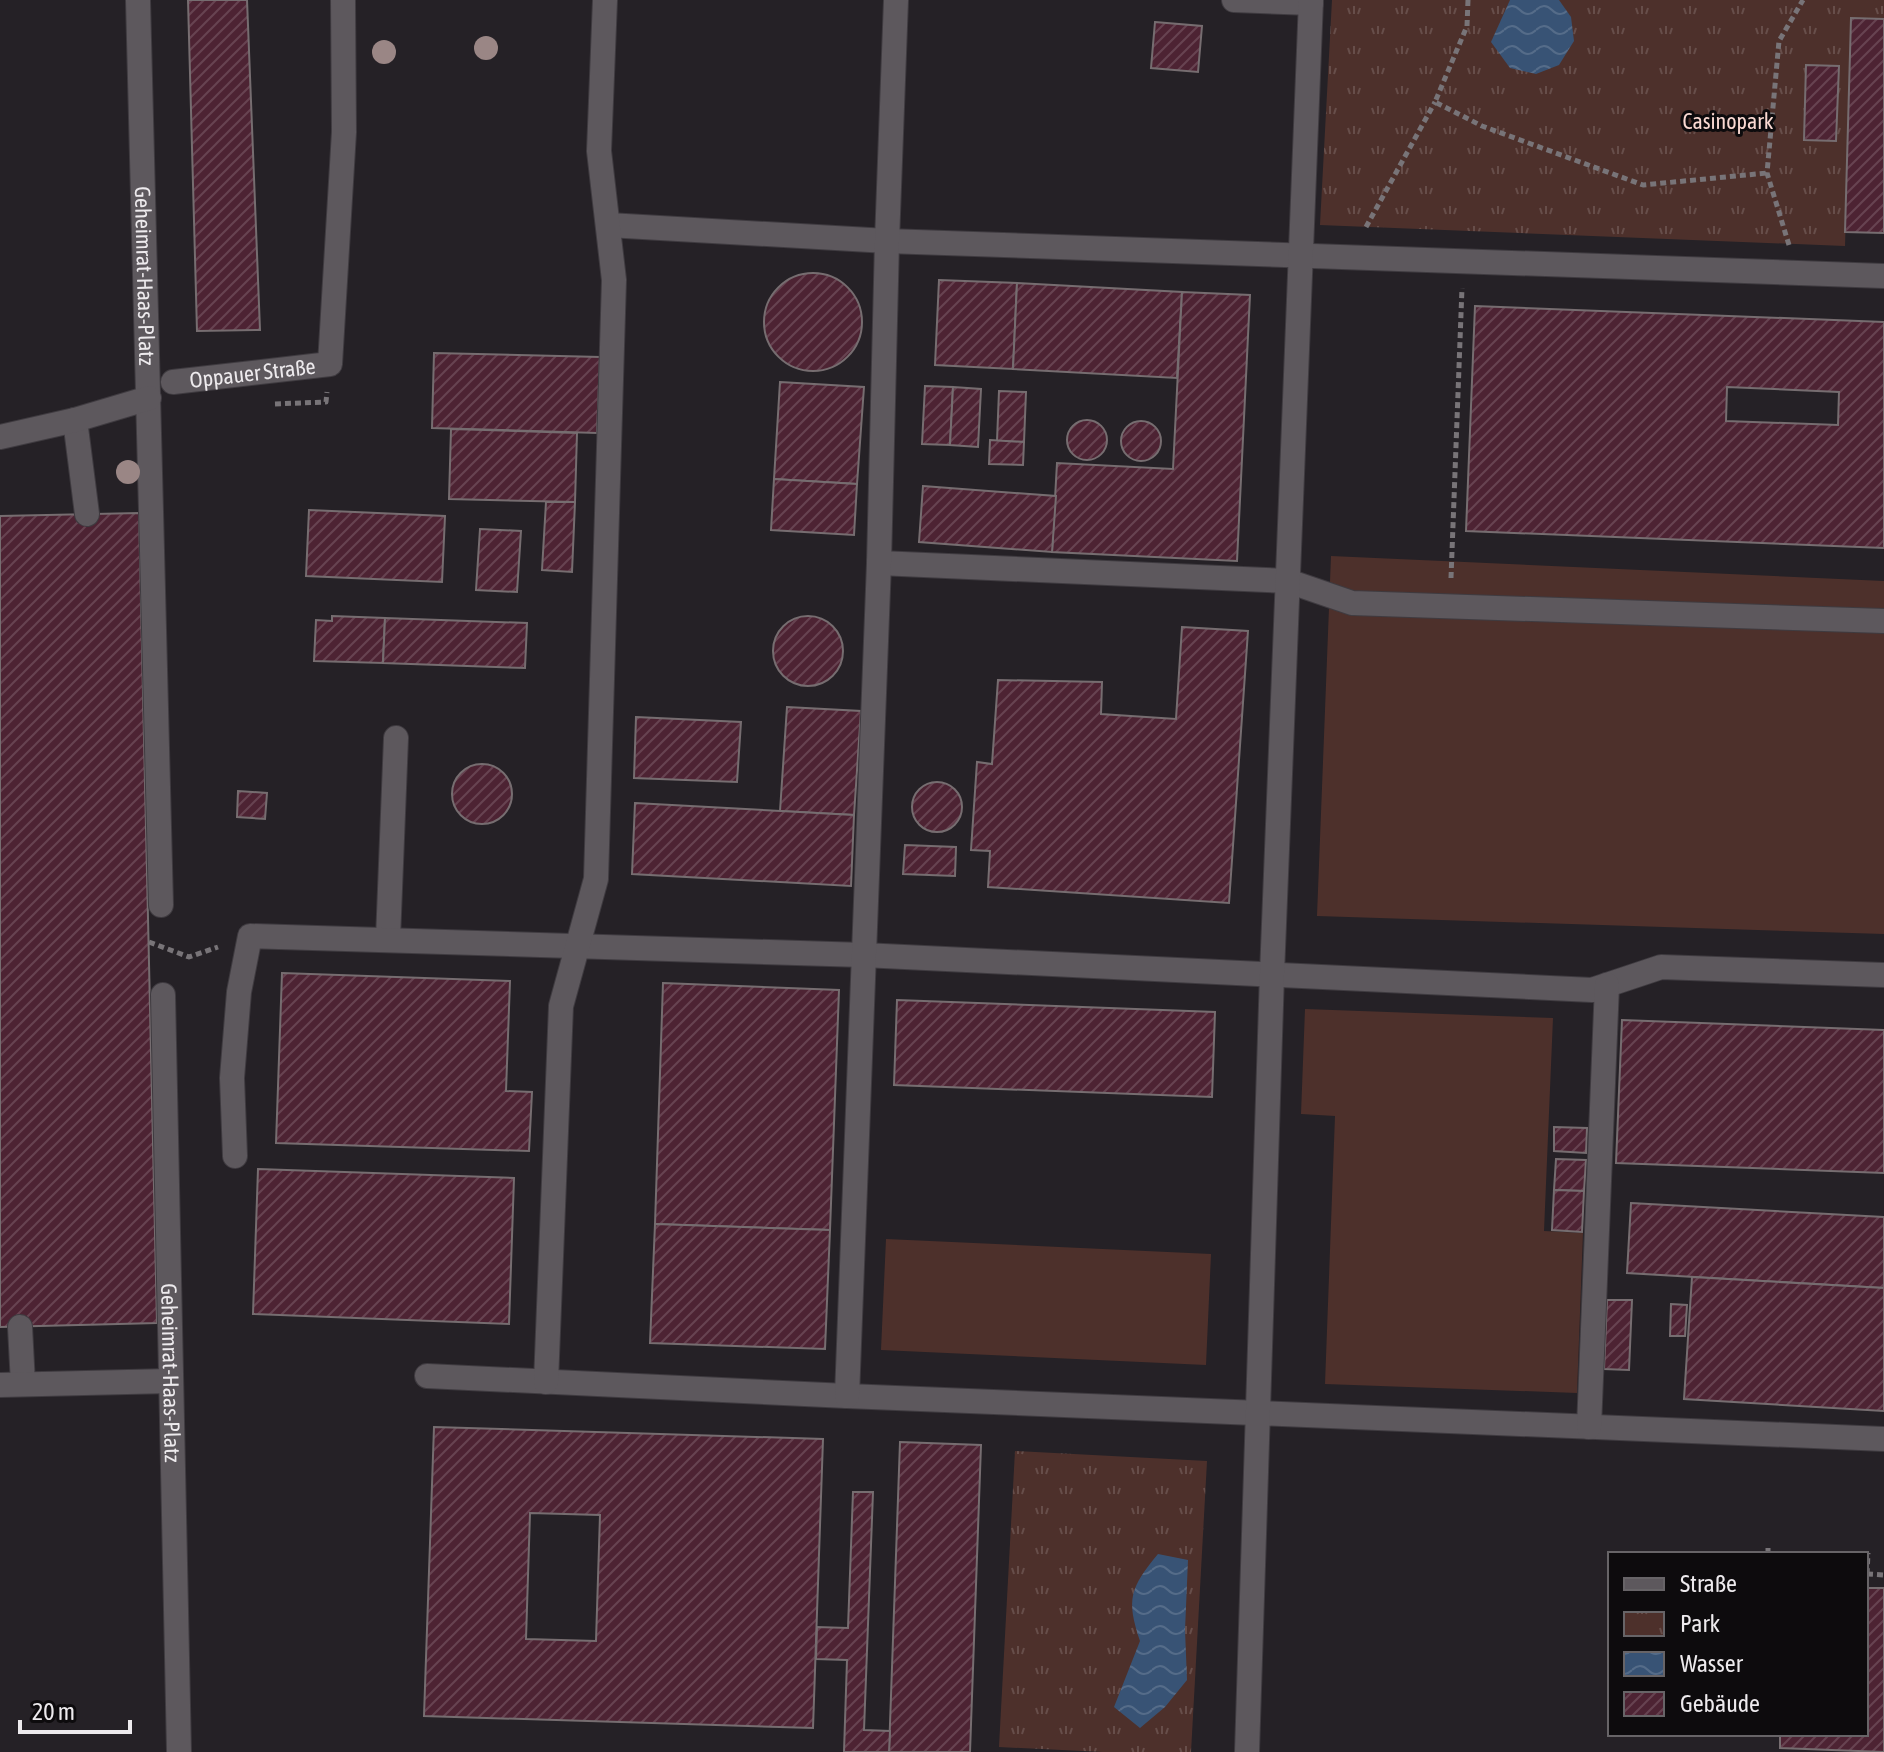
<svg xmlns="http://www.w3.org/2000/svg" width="1884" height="1752" viewBox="0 0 1884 1752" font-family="'Asap Condensed',sans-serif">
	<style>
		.grass { fill: #4d302b }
		.park { fill: url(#park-tufts) }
		.water { fill: url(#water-waves) }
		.building { fill: url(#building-hatch); stroke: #766d70; stroke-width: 2; fill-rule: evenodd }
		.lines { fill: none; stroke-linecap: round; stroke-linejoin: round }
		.minor-casing { stroke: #3f3b40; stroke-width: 26 }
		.path { stroke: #787478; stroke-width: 5; stroke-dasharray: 6 4; stroke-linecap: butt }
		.minor { stroke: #5d585d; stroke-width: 24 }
		.tree { fill: #9a8685 }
		.labels { text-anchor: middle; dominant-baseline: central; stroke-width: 6; stroke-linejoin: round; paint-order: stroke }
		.park-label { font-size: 22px; fill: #fad9d2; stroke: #0d0b0d }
		.street-label { font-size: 22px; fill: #edeaed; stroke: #0d0b0d }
	</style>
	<defs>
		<pattern id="park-tufts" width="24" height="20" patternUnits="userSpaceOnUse" patternTransform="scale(2)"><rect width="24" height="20" fill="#4d302b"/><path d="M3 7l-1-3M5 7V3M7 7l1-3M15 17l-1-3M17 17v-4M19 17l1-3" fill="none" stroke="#674e4a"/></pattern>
		<pattern id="water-waves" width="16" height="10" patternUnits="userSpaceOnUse" patternTransform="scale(2)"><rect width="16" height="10" fill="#385375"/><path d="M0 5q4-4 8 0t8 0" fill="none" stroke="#556c89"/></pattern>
		<pattern id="building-hatch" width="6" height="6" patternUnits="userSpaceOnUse" patternTransform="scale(2)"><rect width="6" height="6" fill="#4d2333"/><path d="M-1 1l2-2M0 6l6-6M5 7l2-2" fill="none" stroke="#674351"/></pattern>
	</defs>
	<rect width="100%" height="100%" fill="#252126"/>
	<!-- grass -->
	<g class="grass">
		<polygon points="1331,556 1884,581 1884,934 1317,916"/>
		<polygon points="1305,1009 1553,1018 1544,1231 1583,1233 1577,1393 1325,1384 1335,1116 1301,1114"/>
		<polygon points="886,1239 1211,1254 1206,1365 881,1350"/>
	</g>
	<!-- park -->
	<g class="park">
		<polygon points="1332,0 1884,0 1884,19 1851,18 1845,246 1320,225"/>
		<polygon points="1015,1451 1207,1461 1191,1752 1103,1752 999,1747"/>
	</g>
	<!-- water -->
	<g class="water">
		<polygon points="1510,0 1559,0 1571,17 1574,41 1559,65 1536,74 1510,68 1491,42"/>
		<path d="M1158 1554 1188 1560 1185 1630 1187 1680 1165 1707 1140 1728 1114 1707 1140 1641C1126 1599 1130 1588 1158 1554Z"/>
	</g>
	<!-- building -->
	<g class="building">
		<polygon points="188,0 247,0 260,330 197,331"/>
		<polygon points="1851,18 1884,19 1884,233 1845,232"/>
		<polygon points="1155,22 1202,26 1198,72 1151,68"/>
		<polygon points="1806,65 1839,66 1836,141 1804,140"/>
		<circle cx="813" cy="322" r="49"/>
		<polygon points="939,280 1017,283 1013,369 935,365"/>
		<polygon points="1017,283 1182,292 1177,378 1013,369"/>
		<polygon points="1182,292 1250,295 1237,561 1052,552 1057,463 1173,469"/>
		<path d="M1475 306 1884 322V548L1466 531ZM1727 387 1839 392 1838 425 1726 421Z"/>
		<polygon points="434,353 600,357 597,433 432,428"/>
		<polygon points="780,382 864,387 857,484 774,479"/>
		<polygon points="925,386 953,387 950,445 922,444"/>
		<polygon points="953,387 981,389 978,447 950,445"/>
		<polygon points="999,391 1026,392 1024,442 997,441"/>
		<circle cx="1087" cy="440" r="20"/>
		<circle cx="1141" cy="441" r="20"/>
		<polygon points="451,429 577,433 575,502 449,499"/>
		<polygon points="990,440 1024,442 1023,465 989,464"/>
		<polygon points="774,479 857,484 854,535 771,530"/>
		<polygon points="923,486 1056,496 1052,552 919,542"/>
		<polygon points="546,502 575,502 572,572 542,570"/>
		<polygon points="309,510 445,516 442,582 306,576"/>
		<polygon points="139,513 157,1323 0,1327 0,516"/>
		<polygon points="480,529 521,531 517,592 476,590"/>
		<circle cx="808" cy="651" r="35"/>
		<polygon points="332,616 385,618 383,663 314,661 316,620 332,621"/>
		<polygon points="385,618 527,623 525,668 383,663"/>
		<polygon points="1182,627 1248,631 1229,903 988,887 990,851 971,850 977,762 992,764 998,680 1102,682 1101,714 1176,719"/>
		<polygon points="787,707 861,711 854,815 780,811"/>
		<polygon points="636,717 741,722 737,782 634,778"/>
		<circle cx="482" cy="794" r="30"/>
		<circle cx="937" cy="807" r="25"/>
		<polygon points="238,791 267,793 265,819 237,817"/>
		<polygon points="635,803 854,815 851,886 632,874"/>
		<polygon points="905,845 956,847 955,876 903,874"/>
		<polygon points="282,973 510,981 506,1091 532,1092 529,1151 276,1143"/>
		<polygon points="663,983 839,990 830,1230 655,1224"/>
		<polygon points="897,1000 1215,1012 1212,1097 894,1085"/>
		<polygon points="1622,1020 1884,1030 1884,1173 1616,1163"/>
		<polygon points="1554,1127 1587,1128 1586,1153 1554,1151"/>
		<polygon points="1556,1159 1586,1160 1584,1191 1554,1190"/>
		<polygon points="258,1169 514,1178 509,1324 253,1314"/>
		<polygon points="1554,1190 1584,1191 1582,1232 1552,1230"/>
		<polygon points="1631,1203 1884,1217 1884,1288 1627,1273"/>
		<polygon points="655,1224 830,1230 825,1349 650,1343"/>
		<polygon points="1692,1277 1884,1288 1884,1411 1684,1399"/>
		<polygon points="1607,1300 1632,1300 1629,1370 1604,1369"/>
		<polygon points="1671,1304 1687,1305 1685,1336 1670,1336"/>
		<path d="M434 1427 823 1439 813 1728 424 1716ZM530 1513 600 1515 596 1641 526 1639Z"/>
		<polygon points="900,1442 981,1445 970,1752 889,1752"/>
		<polygon points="853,1492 873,1492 864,1730 890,1731 889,1752 844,1752 847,1660 816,1659 817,1627 848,1628"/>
		<polygon points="1866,1588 1884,1588 1884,1752 1780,1748 1780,1734 1866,1734"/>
	</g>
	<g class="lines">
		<defs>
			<g id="minor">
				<path id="s1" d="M138 0 161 905"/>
				<polyline points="1234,0 1311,3"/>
				<polyline points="608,225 887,241 1884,276"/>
				<path id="s2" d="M173 382 330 364 344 132 343 0"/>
				<polyline points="75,420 87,514"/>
				<polyline points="0,437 75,420 149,398"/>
				<polyline points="879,563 1288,581 1352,603 1884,621"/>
				<polyline points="388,939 396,738"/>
				<path id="s3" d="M163 995 179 1752"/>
				<polyline points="235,1156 232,1078 239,992 250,936 863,955 1592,990 1661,967 1884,975"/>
				<polyline points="20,1327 23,1384"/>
				<polyline points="427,1376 847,1396 1884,1439"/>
				<polyline points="546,1382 561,1006 596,879 614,280 599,151 605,0"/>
				<polyline points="0,1385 170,1381"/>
				<polyline points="847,1396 879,563 887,241 896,0"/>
				<polyline points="1589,1427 1607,985"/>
				<polyline points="1247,1752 1272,974 1311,0"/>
			</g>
		</defs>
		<!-- minor casing -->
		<use href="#minor" class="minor-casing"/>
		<!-- path -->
		<g class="path">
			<polyline points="1468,0 1467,26 1435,102 1482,126 1643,185 1767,173"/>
			<polyline points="1366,227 1435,102"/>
			<polyline points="1789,245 1767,173 1779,41 1803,0"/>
			<polyline points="275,404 326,402 327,392"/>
			<polyline points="1451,578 1462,288"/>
			<polyline points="149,942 189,957 218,947"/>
			<polyline points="1768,1554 1768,1548"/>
			<polyline points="1867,1574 1868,1553"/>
			<polyline points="1867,1574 1884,1575"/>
		</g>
		<!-- minor -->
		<use href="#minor" class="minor"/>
	</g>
	<!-- trees -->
	<g class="tree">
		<circle cx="486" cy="48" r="12"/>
		<circle cx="384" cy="52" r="12"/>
		<circle cx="128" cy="472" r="12"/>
	</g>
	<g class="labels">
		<!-- park labels -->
		<g class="park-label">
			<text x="1728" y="121">Casinopark</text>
		</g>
		<!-- street labels -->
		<g class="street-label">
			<text stroke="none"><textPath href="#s1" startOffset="276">Geheimrat-Haas-Platz</textPath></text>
			<text stroke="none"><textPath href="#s2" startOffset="80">Oppauer Straße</textPath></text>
			<text stroke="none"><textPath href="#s3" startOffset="378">Geheimrat-Haas-Platz</textPath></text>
		</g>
	</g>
	<!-- legend -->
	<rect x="1608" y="1552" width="260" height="184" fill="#0d0b0d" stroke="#676467" stroke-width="2"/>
	<rect x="1624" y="1578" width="40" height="12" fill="#5d585d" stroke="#676467" stroke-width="2"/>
	<text x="1680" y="1592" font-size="24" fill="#edeaed">Straße</text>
	<rect x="1624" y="1612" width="40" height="24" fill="url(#park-tufts)" stroke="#676467" stroke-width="2"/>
	<text x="1680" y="1632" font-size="24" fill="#edeaed">Park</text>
	<rect x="1624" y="1652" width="40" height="24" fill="url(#water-waves)" stroke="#676467" stroke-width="2"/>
	<text x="1680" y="1672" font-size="24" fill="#edeaed">Wasser</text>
	<rect x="1624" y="1692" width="40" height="24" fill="url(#building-hatch)" stroke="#676467" stroke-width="2"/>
	<text x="1680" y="1712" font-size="24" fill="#edeaed">Gebäude</text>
	<!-- scale -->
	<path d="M20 1720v12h110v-12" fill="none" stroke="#edeaed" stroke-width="4"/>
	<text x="32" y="1720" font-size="24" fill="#edeaed" stroke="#0d0b0d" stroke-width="6" paint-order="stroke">20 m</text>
</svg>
